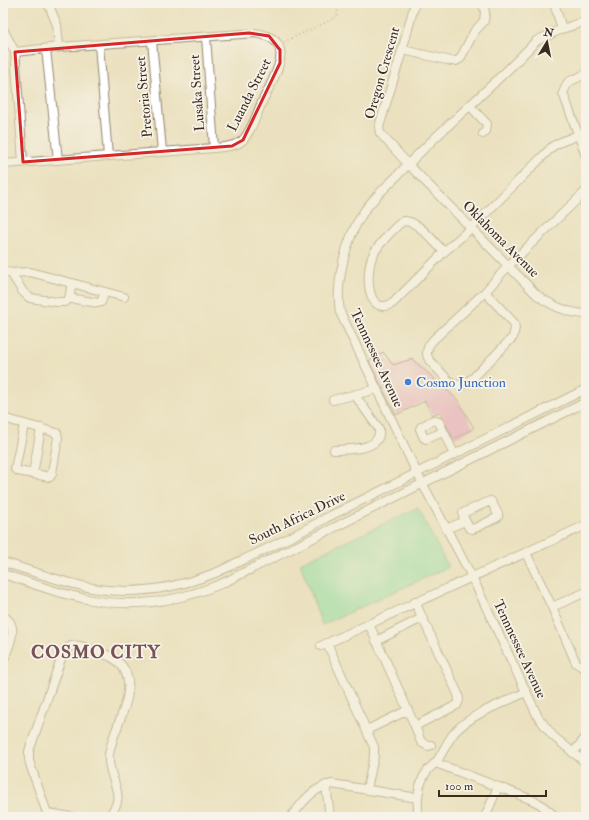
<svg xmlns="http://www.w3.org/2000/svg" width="589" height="820" viewBox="0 0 589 820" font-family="'IM FELL Double Pica',serif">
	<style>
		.green { fill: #87e0a6; stroke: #618562 }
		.building { fill: #e89cc3 }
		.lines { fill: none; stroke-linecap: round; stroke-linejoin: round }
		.minor-casing { stroke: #93866f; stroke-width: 10 }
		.path { stroke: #93866f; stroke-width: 1.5; stroke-dasharray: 1 3; stroke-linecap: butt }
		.minor { stroke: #fff; stroke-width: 8 }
		.marked { fill: none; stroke: #d62828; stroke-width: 3; stroke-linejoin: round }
		.shop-dot { fill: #3f7fe0; stroke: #f7f3e8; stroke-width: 1.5 }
		.labels { text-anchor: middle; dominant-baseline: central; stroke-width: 3.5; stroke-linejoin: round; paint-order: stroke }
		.street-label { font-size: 14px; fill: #3b2a1e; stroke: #f7f3e8 }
		.shop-label { font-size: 14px; fill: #366cbe; stroke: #f7f3e8; text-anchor: start }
		.district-label { font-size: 18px; font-weight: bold; letter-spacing: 1px; fill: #785258; stroke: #f7f3e8 }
	</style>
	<rect width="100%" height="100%" fill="#f7f3e8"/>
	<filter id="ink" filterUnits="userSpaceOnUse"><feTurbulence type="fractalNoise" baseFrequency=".025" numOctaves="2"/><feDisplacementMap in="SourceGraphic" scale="8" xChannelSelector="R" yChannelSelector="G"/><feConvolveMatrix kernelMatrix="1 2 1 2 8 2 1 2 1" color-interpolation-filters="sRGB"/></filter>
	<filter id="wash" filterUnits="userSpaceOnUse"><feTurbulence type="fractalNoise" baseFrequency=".012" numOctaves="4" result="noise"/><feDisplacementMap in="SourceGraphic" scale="16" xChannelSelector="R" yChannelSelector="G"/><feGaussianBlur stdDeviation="0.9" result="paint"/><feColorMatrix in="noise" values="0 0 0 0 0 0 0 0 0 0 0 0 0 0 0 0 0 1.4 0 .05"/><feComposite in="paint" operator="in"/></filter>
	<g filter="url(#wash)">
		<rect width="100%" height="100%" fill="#ebe1c0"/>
		<!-- green -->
		<polygon class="green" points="418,508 448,567 322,625 300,563"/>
		<g id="blocks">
			<!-- building -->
			<polygon class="building" points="383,352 393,365 412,359 457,399 474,428 454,439 439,412 432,415 425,401 396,415 369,361"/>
		</g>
	</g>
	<g filter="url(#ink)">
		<use href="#blocks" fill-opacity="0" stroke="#93866f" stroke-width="1"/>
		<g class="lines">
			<defs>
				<g id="minor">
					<path d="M415 3 402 51 379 127 380 133 408 164 537 295C552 306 567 313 586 314"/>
					<polyline points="554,3 562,29"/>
					<path d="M586 21 562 29 536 41C492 89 440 129 396 177 385 188 371 200 363 213 346 238 335 283 340 312L417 473 472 577 538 717 553 736 586 763"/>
					<polyline points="3,29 15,52 23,162"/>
					<polyline points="206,37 214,148"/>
					<polyline points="152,41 162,151"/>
					<polyline points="99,45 108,156"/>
					<polyline points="46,49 58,160"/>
					<polyline points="403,50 451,61 456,61 460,59 474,32 484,21 485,12 483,3"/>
					<polyline points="15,52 59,47 57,25 48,3"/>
					<polyline points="586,74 568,82 563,93 586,156"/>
					<polyline points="469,105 487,124 486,131 483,134"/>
					<path d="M3 164 214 148C223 147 236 147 243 140 252 130 257 114 262 102 274 77 300 39 255 33L59 47"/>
					<path d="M444 252C433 241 418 220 403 221 395 227 379 244 374 253 365 268 365 319 393 303L444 252 471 228 553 146 563 141 586 132"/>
					<polyline points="3,271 11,273 30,272 124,297"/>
					<polyline points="11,273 23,292 30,298 57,302 65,302 69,299 75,299 98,303 101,302 105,292"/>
					<polyline points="485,292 514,323 515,328 513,337 473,378 464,384 459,385 454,384 448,380 429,360 427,355 427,351 429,345 433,340 485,292 508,266 586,191"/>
					<polyline points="69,299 72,283"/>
					<polyline points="333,400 377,389"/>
					<polyline points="3,418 57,433 58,438 52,473 50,477 18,471 15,469 24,425"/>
					<polyline points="443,432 426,439 424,438 420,429 421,427 433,420 439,422 454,454"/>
					<path d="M334 450C349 449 382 451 379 429L355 395"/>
					<polyline points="33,474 41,428"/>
					<polygon points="490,501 491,501 498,514 498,517 473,529 469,528 463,516 463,513"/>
					<polyline points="446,529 465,521"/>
					<polyline points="526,553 552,607 576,663 586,669"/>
					<path d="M3 562C31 571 59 581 87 587 131 596 174 589 215 573 225 569 235 563 245 559 273 546 300 533 326 518L586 389"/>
					<path d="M3 574C29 582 55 593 82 598 130 609 178 602 223 583L586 402"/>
					<polyline points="415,602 458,694 459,700 457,705 415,726"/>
					<polyline points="552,607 586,592"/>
					<path d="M3 616C21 626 8 647 3 662"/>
					<polyline points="369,624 415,726 421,742 428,746 431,745"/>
					<polyline points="376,641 422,618"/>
					<polyline points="327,643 374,747 374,756 367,789"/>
					<polyline points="321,646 586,525"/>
					<polyline points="367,730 408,710"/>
					<polyline points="573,753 586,737"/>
					<polyline points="436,763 530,799 540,804 556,817"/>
					<polyline points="326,785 330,817"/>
					<polyline points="47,813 72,817"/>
					<path d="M47 817V813L31 767 29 760V751L63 653C69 644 77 644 87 648 102 653 120 657 126 673 136 698 112 729 109 755 106 778 131 796 107 817"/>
					<path d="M291 817C303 802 312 788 332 784L418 798"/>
					<path d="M419 817C416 802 418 782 428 770 430 767 434 765 437 761 443 752 447 742 454 733 470 714 504 703 526 692"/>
					<polyline points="485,817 498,787"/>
				</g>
			</defs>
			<!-- minor casing -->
			<use href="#minor" class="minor-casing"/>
			<!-- path -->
			<polyline class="path" points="284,42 337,17 338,3"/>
			<!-- minor -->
			<use href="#minor" class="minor"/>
		</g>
	</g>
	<!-- marked area -->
	<path d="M0 0H589V820H0ZM249 33 269 36 280 50V63L243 140 232 146 23 162 15 52Z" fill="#ebe1c0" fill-opacity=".55" fill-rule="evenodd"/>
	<path class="marked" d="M249 33 269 36 280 50V63L243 140 232 146 23 162 15 52Z"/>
	<!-- markers -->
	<circle class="shop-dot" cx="408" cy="382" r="4"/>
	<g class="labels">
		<!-- street labels -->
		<g class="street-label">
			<text transform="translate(382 73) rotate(-74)">Oregon Crescent</text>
			<text transform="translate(197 93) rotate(-94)">Lusaka Street</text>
			<text transform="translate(249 95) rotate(-63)">Luanda Street</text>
			<text transform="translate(144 97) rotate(-95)">Pretoria Street</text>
			<text transform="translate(501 239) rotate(45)">Oklahoma Avenue</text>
			<text transform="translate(377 358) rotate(65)">Tennnessee Avenue</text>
			<text transform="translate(297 518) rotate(-26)">South Africa Drive</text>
			<text transform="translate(520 649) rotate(65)">Tennnessee Avenue</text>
		</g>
		<!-- shop labels -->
		<g class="shop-label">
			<text x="416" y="382">Cosmo Junction</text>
		</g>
		<!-- district labels -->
		<g class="district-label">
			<text x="96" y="652">COSMO CITY</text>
		</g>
	</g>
	<!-- margin -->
	<rect width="589" height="820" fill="none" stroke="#f7f3e8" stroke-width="16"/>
	<!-- north arrow -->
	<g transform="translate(547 42) rotate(10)" stroke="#f7f3e8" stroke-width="3" paint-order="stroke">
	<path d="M0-3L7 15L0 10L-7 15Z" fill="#3b2a1e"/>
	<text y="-6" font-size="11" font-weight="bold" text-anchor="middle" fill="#3b2a1e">N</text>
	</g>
	<!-- scale -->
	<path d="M439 790v6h107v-6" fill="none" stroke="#3b2a1e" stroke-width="2"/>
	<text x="445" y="790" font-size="12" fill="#3b2a1e" stroke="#f7f3e8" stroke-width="3" paint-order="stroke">100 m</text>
</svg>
